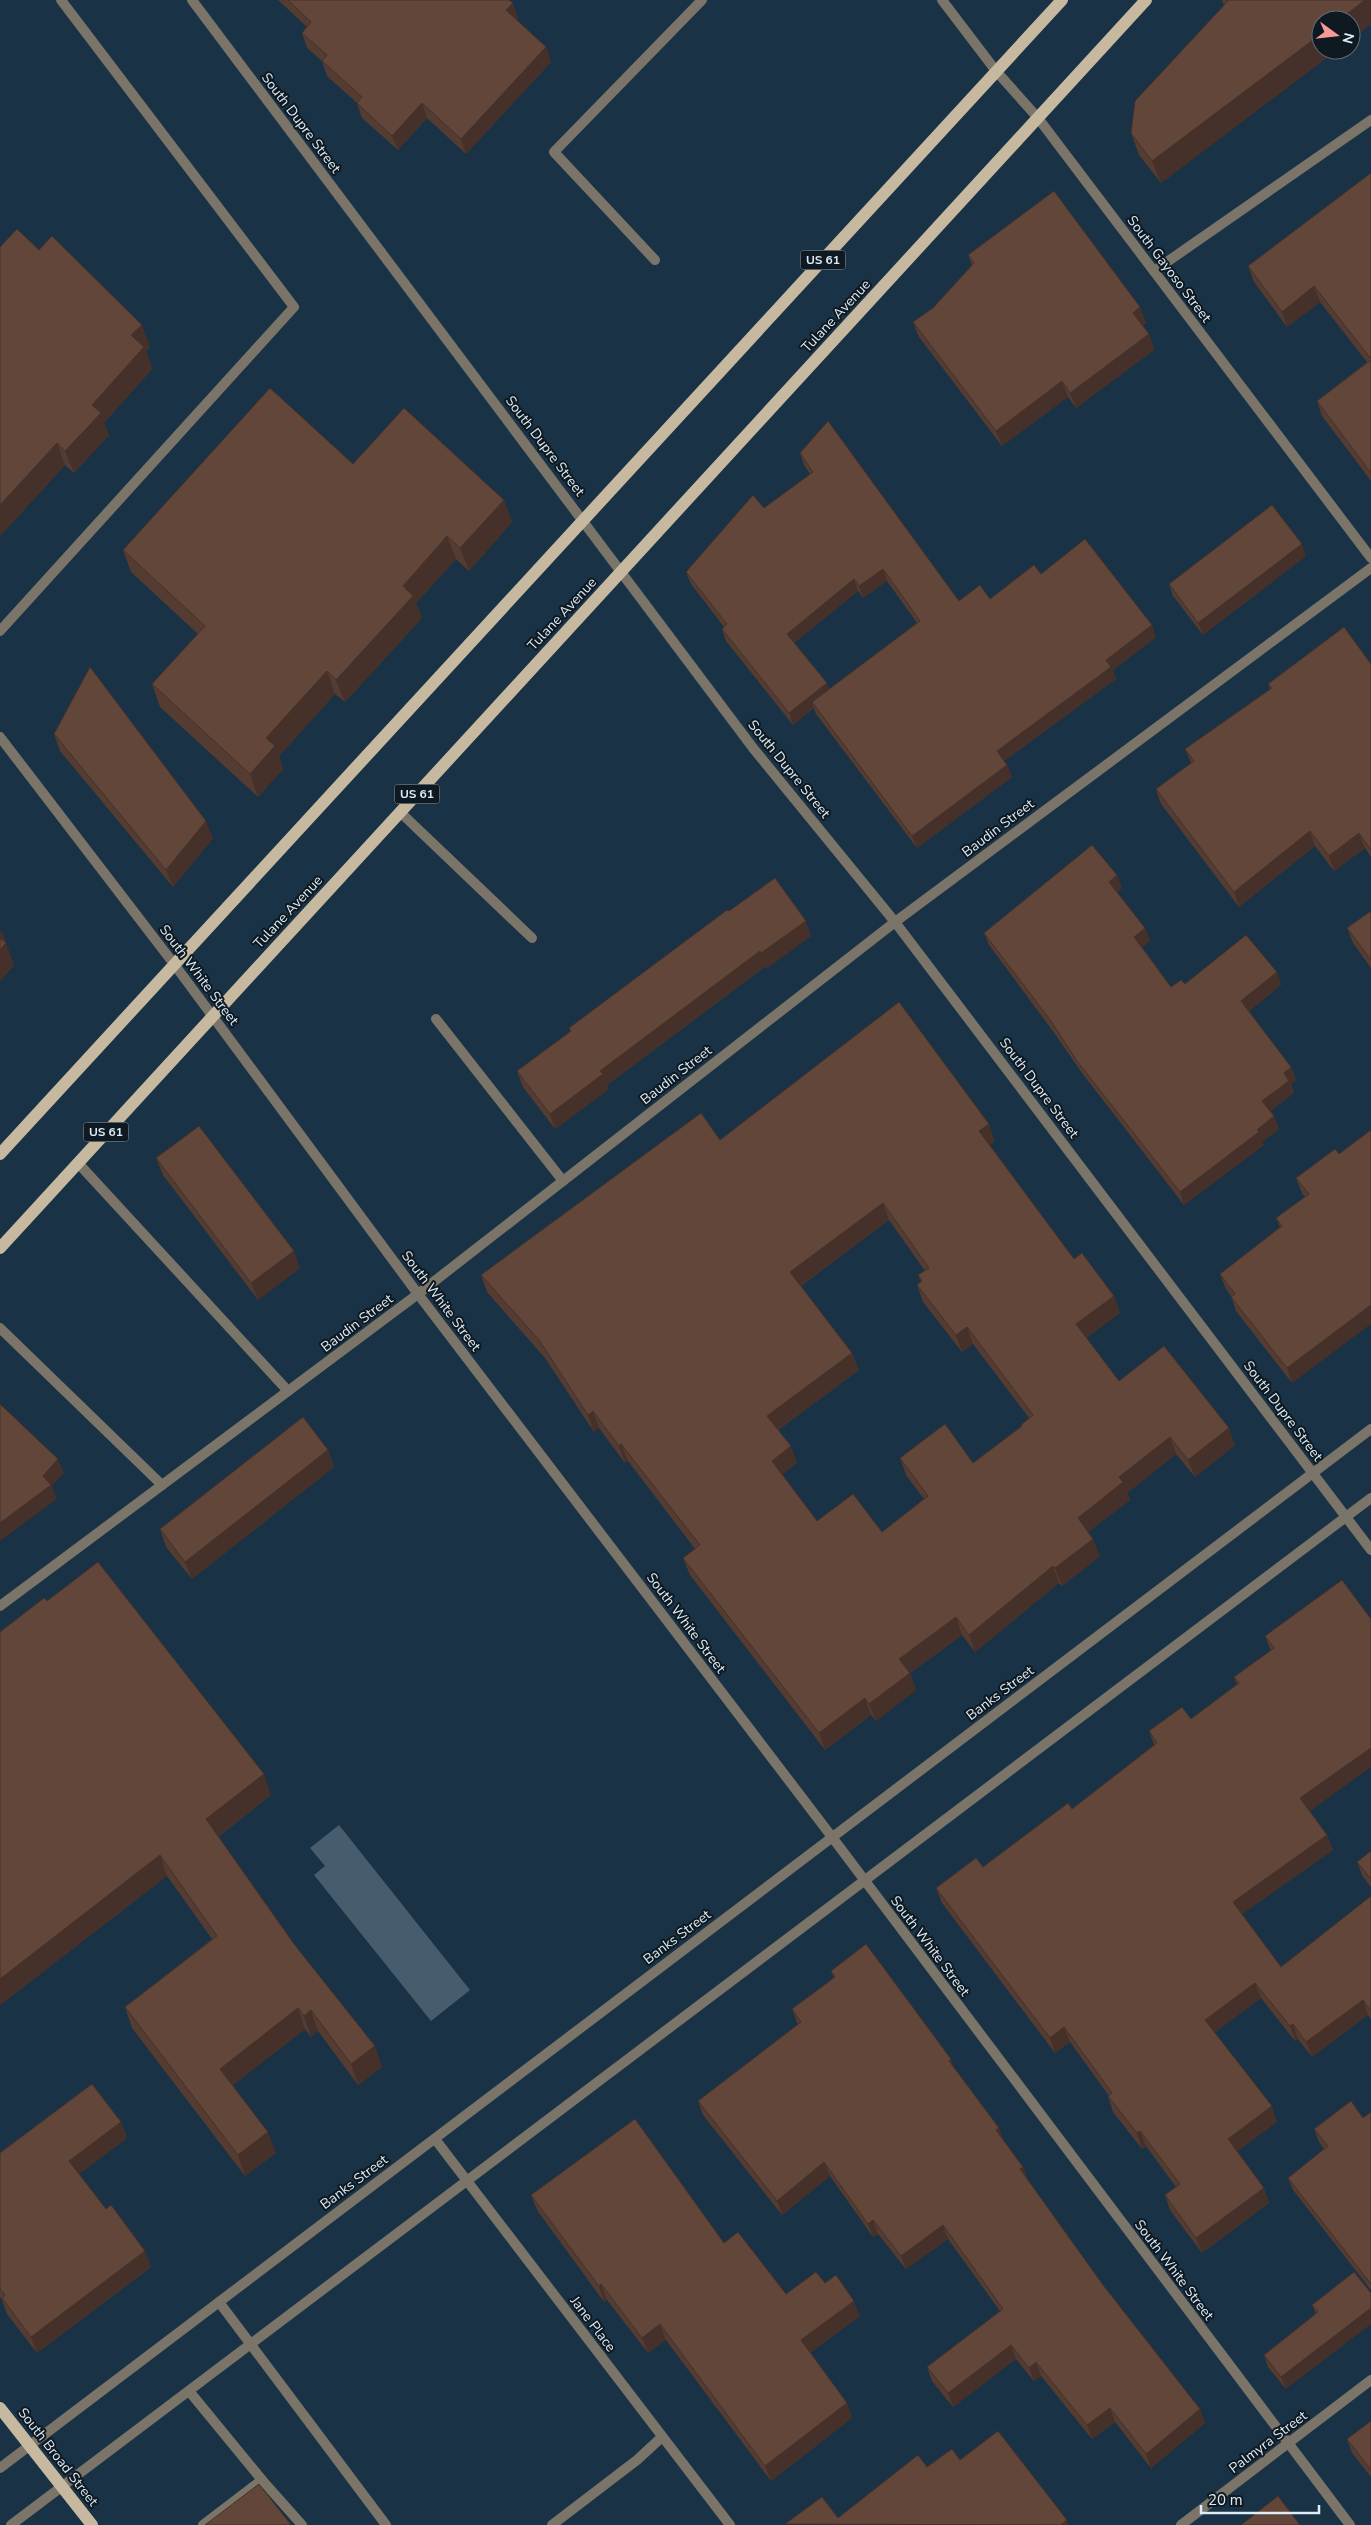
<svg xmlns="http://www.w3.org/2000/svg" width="1371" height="2525" viewBox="0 0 1371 2525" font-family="'Nunito Sans',sans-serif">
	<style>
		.green { fill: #475d6e }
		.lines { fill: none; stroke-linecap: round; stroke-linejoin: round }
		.service { stroke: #7b7468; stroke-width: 10 }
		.minor { stroke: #7b7468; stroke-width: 10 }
		.primary { stroke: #c7b8a0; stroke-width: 12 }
		.wall { fill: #543c32; fill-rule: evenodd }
		.shaded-wall { fill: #453129 }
		.building { fill: #62463a; stroke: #453129; fill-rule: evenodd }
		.labels { text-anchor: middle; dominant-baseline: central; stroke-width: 4; stroke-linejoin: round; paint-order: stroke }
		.shield { fill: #0e1921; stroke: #9fadb7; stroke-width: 1 }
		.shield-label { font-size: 12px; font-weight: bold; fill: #ddecf7 }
		.street-label { font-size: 14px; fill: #ddecf7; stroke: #0e1921 }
	</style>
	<rect width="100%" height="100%" fill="#193245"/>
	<!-- green -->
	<polygon class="green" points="339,1825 470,1990 431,2021 314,1875 325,1866 310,1848"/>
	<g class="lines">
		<!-- service -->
		<g class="service">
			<polyline points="655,260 554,152 702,0"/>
			<polyline points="1154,271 1371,120"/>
			<polyline points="0,631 294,307 61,0"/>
			<polyline points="400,812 532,938"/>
			<polyline points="436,1019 563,1181"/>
			<polyline points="78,1163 288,1391"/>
			<polyline points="0,1328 162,1485"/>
			<polyline points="219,2302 386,2525"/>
			<polyline points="189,2391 262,2480 203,2525"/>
			<polyline points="262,2480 302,2525"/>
			<polyline points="552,2525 637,2460 662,2437"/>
		</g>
		<!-- minor -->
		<g class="minor">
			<polyline points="192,0 753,748 895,922 1371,1550"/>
			<polyline points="942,0 996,71 1038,118 1371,558"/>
			<polyline points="0,737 174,964 418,1294 832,1837 1350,2525"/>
			<polyline points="0,1606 418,1294 895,922 1371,568"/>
			<polyline points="435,2139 730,2525"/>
			<polyline points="0,2468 1371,1429"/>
			<polyline points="11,2525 1371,1498"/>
			<polyline points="1181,2525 1371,2380"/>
		</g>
		<!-- primary -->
		<g class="primary">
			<polyline points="0,1154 1062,0"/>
			<polyline points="0,1248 1146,0"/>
			<polyline points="0,2408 92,2525"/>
		</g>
	</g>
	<!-- wall -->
	<g class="wall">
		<polygon points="278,0 509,0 518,18 516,20 546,47 551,62 466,154 427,118 398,150 362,118 357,103 327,76 322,61 307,48 302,33 307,27"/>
		<polygon points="1222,0 1371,0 1371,24 1351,39 1351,20 1321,50 1337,50 1161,183 1139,155 1131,133 1224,5"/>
		<polygon points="1371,173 1371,481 1322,416 1317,401 1367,362 1320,302 1287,327 1254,282 1248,266"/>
		<polygon points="0,247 39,250 150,347 146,351 152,369 104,423 109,435 74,473 65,465 0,536"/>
		<polygon points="968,255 1140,307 1146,323 1142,326 1149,334 1154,350 1076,408 1068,397 1002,446 919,337 913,322 933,308 972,266"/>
		<path d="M800 453 959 601 990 599 1041 574 1156 637 1113 670 1116 679 1004 761 1007 765 1012 777 917 848 816 714 814 708 793 725 726 641 722 629 724 627 691 584 686 572 810 474 804 465ZM887 581 917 623 829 689 827 683 794 643 858 591 863 598Z"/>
		<polygon points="353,464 504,500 512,522 469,571 456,559 416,603 422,618 345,702 335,694 279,756 283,769 258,797 160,707 152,684 198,634 131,572 123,550"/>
		<polygon points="1306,556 1203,635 1173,596 1169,584"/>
		<polygon points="1371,664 1371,857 1365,848 1334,871 1315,846 1239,907 1161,804 1156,789 1191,763 1185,749 1270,689 1268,684"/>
		<polygon points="54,734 213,838 173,887 60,751"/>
		<polygon points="1117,875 1122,888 1117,892 1145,928 1150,941 1142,947 1171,987 1185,984 1277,972 1281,985 1249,1011 1291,1067 1296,1080 1291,1084 1294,1093 1270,1111 1274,1116 1279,1129 1262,1142 1264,1145 1184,1205 1082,1073 1055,1034 989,945 984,933"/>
		<polygon points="729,911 811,936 767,968 766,966 607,1085 608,1090 555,1129 523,1087 517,1071 571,1032 569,1028"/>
		<polygon points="1371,911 1371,968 1353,943 1347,928"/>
		<path d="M720 1140 995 1141 990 1145 1074 1259 1114 1296 1120 1313 1086 1338 1119 1381 1235 1445 1195 1477 1176 1454 1127 1493 1130 1500 1088 1532 1100 1556 1062 1586 1059 1583 975 1652 962 1635 910 1673 916 1690 876 1721 871 1715 825 1750 690 1575 683 1558 695 1549 628 1461 625 1463 599 1428 594 1432 545 1358 487 1292 481 1275ZM889 1220 925 1271 918 1275 921 1282 917 1285 923 1302 962 1352 973 1344 1029 1418 1021 1425V1427L973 1463 900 1458 906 1475 924 1499 882 1532 817 1521 782 1474 797 1463 778 1430 859 1370 852 1353 801 1286Z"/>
		<polygon points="1339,1154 1292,1383 1236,1311 1231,1296 1226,1289 1220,1274 1280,1227 1276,1218 1305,1197 1302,1193 1296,1178"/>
		<polygon points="156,1158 300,1268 258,1300 163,1175"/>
		<polygon points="328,1450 334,1467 192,1579 166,1547 160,1529"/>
		<polygon points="1342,1580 1310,1811 1327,1835 1333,1850 1242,1914 1281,1967 1371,1896 1371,2019 1368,2015 1312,2057 1298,2039 1295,2041 1261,1998 1214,2033 1277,2122 1237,2151 1264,2188 1269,2203 1202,2253 1170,2210 1165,2195 1176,2187 1146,2146 1142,2149 1113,2112 1108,2096 1109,2096 1070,2042 1055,2053 942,1903 936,1888 983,1867 1072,1809 1154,1745 1149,1731 1191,1719 1237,1685 1234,1677 1271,1651 1265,1636"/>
		<polygon points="47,1601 271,1795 218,1837 382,2067 358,2085 318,2031 311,2037 305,2029 233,2085 276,2153 245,2176 132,2028 125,2007 212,1939 167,1876 0,2005 0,1632"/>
		<polygon points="1371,1851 1371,1887 1363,1877 1357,1862"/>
		<polygon points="831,1971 956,2070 999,2128 1003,2140 1023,2167 1028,2180 1103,2285 1205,2423 1151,2468 1115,2422 1092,2439 1041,2376 1034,2381 1016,2359 953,2407 932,2381 927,2367 1000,2311 948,2239 906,2269 878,2234 873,2237 830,2176 782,2215 703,2115 698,2101 798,2025 792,2009 834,1978"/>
		<polygon points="1371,2112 1371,2290 1293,2190 1288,2178 1324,2149 1319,2142 1314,2129 1363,2118"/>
		<polygon points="121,2122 127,2138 79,2174 106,2209 145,2251 151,2267 37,2353 7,2314 2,2300 0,2297 0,2153"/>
		<polygon points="531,2195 724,2243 786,2294 825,2283 860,2316 810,2353 847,2403 852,2418 771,2481 666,2340 648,2353 607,2300 604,2302 537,2210"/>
		<polygon points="1354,2272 1286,2389 1268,2367 1264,2355 1316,2314 1312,2305"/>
		<polygon points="1371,2421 1371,2477 1352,2453 1347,2439"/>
	</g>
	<!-- shaded-wall -->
	<g class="shaded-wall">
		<polygon points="1365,0 1371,0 1371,24 1351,39 1351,20 1339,20"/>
		<polygon points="513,3 518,18 512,25 506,10"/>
		<polygon points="1321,34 1321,50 1337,50 1161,183 1152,161"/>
		<polygon points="546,47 551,62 466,154 461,139"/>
		<polygon points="422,103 427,118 398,150 392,136"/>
		<polygon points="1314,286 1320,302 1287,327 1282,312"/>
		<polygon points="1140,307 1146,323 1138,329 1133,313"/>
		<polygon points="142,325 150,347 146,351 152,369 104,423 109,435 74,473 65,451 131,335"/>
		<polygon points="1149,334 1154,350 1076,408 1070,393"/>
		<polygon points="1062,381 1068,397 1002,446 996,431"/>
		<polygon points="57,443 65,465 0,536 0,505"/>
		<polygon points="504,500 512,522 469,571 460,548"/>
		<polygon points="447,536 456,559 416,603 422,618 345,702 336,680 403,586"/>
		<polygon points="1302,544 1306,556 1203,635 1198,623"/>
		<polygon points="883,569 887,581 863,598 859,586"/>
		<polygon points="854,579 858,591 791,645 787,634"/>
		<polygon points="1152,625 1156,637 1113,670 1116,679 1001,763 997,751 1106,660"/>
		<polygon points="327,671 335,694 279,756 283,769 258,797 250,774 266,738"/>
		<polygon points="827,683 831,695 812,702 814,708 793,725 789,713"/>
		<polygon points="1007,765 1012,777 917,848 912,836"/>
		<polygon points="206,821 213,838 173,887 166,870"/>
		<polygon points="1310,831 1315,846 1239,907 1234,892"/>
		<polygon points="1359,833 1365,848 1334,871 1329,856"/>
		<polygon points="1117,875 1122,888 1114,895 1109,882"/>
		<polygon points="806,921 811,936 767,968 761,953"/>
		<polygon points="1145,928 1150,941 1139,950 1134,937"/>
		<polygon points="2,930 14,966 0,981 0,933"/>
		<polygon points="760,951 766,966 607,1085 608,1090 555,1129 550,1114 600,1071"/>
		<polygon points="1277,972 1281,985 1246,1014 1241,1001"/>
		<polygon points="1291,1067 1296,1080 1291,1084 1294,1093 1267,1114 1262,1101 1284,1073"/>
		<polygon points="1274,1116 1279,1129 1262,1142 1264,1145 1184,1205 1180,1192"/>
		<polygon points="989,1124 995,1141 986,1149 979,1131"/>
		<polygon points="883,1203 889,1220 796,1289 790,1272"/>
		<polygon points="294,1251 300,1268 258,1300 251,1283"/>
		<polygon points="1114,1296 1120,1313 1082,1341 1076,1324"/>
		<polygon points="1371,1305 1371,1324 1292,1383 1287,1368"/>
		<polygon points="967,1327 973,1344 962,1352 956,1335"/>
		<polygon points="852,1353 859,1370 773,1433 767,1416"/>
		<polygon points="593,1411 599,1428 594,1432 588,1415"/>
		<polygon points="1229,1428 1235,1445 1195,1477 1188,1460"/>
		<polygon points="1170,1437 1176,1454 1127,1493 1130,1500 1084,1535 1078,1518 1119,1477"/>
		<polygon points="621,1444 628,1461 625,1463 619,1446"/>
		<polygon points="791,1446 797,1463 778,1478 772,1461"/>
		<polygon points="328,1450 334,1467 192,1579 185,1562"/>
		<polygon points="58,1459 64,1473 52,1486 57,1499 0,1541 0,1523"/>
		<polygon points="1093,1539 1100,1556 1062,1586 1055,1568"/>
		<polygon points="1053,1566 1059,1583 975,1652 969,1635"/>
		<polygon points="956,1617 962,1635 905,1676 899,1659"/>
		<polygon points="910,1673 916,1690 876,1721 869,1704"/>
		<polygon points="865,1698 871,1715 825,1750 819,1733"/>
		<polygon points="1371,1748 1371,1767 1306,1814 1300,1798"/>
		<polygon points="264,1774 271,1795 213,1840 206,1819"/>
		<polygon points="1327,1835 1333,1850 1238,1917 1233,1902"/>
		<polygon points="160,1855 167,1876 0,2005 0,1979"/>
		<polygon points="1255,1983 1261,1998 1210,2036 1205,2020"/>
		<polygon points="1363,2000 1368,2015 1312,2057 1306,2042"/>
		<polygon points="298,2008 305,2029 227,2090 220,2069"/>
		<polygon points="311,2010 318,2031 311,2037 304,2016"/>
		<polygon points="1293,2024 1298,2039 1295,2041 1290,2026"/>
		<polygon points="1064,2027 1070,2042 1055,2053 1050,2038"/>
		<polygon points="375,2046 382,2067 358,2085 351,2064"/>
		<polygon points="951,2059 956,2073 949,2061"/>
		<polygon points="1272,2106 1277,2122 1234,2154 1228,2139"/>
		<polygon points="121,2122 127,2138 75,2177 69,2161"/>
		<polygon points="999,2128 1004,2142 996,2130"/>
		<polygon points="1140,2131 1146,2146 1142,2149 1137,2133"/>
		<polygon points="268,2132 276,2153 245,2176 238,2155"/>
		<polygon points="824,2162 830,2176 782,2215 777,2201"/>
		<polygon points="1023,2167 1028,2181 1020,2169"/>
		<polygon points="1264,2188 1269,2203 1202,2253 1196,2238"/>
		<polygon points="873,2220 878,2234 873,2237 868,2224"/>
		<polygon points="943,2225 948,2239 906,2269 901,2256"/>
		<polygon points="145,2251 151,2267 37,2353 31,2337"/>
		<polygon points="601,2284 607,2300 604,2302 599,2286"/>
		<polygon points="854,2301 860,2316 807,2355 801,2340"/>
		<polygon points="1371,2308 1371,2324 1286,2389 1281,2377"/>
		<polygon points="660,2324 666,2340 648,2353 642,2338"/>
		<polygon points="1011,2345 1016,2359 953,2407 948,2393"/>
		<polygon points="1036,2362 1041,2376 1034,2381 1029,2368"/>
		<polygon points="847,2403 852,2418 771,2481 765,2466"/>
		<polygon points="1110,2408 1115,2422 1092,2439 1087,2425"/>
		<polygon points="1200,2409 1205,2423 1151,2468 1146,2454"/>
		<polygon points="1067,2520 1068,2525 1061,2525"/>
	</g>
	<!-- building -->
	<g class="building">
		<polygon points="288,0 509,0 513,3 506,10 546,47 461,139 422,103 392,136 357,103 362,97 322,61 327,55 302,33 311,22"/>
		<polygon points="1226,0 1365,0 1339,20 1321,20 1321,34 1152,161 1131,133 1135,101 1228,1"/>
		<polygon points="1371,173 1371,359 1314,286 1282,312 1248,266"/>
		<polygon points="1054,191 1140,307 1133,313 1149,334 1070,393 1062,381 996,431 913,322 933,308 974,263 968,255"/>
		<polygon points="17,229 39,250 52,236 142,325 131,335 144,347 92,405 101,413 65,451 57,443 0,505 0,247"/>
		<polygon points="1371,360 1371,473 1317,401"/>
		<polygon points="270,388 353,464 404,408 504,500 460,548 447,536 403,586 413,596 336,680 327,671 266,738 275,746 250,774 152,684 205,626 123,550"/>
		<polygon points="828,421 959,601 980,585 990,599 1034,565 1041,574 1085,539 1152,625 1106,660 1111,667 997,751 1007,765 912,836 812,702 920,621 883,569 859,586 854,579 787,634 827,683 789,713 722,629 727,624 686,572 753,495 764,508 813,472 800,453"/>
		<polygon points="1272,505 1302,544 1198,623 1169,584"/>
		<polygon points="1344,627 1371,664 1371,850 1359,833 1329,856 1310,831 1234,892 1156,789 1194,761 1185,749 1272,688 1268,684"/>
		<polygon points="90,667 206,821 166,870 54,734"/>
		<polygon points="1092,845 1117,875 1109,882 1145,928 1134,937 1171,987 1181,980 1185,984 1246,935 1277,972 1241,1001 1291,1067 1284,1073 1289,1081 1262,1101 1274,1116 1257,1130 1259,1132 1180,1192 1077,1061 1051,1021 984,933"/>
		<polygon points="775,878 806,921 761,953 760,951 600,1071 603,1074 550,1114 517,1071 571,1031 569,1028 727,910 729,911"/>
		<polygon points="1371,911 1371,960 1347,928"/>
		<polygon points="0,938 6,943 0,950"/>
		<path d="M899 1002 989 1124 979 1131 1074 1259 1082 1253 1114 1296 1076 1324 1119 1381 1164 1346 1229 1428 1188 1460 1170 1437 1119 1477 1123 1482 1078 1518 1093 1539 1055 1568 1053 1566 969 1635 956 1617 899 1659 910 1673 869 1704 865 1698 819 1733 683 1558 700 1545 621 1444 619 1446 593 1411 588 1415 539 1340 481 1275 701 1113 720 1140ZM883 1203 929 1268 918 1275 922 1281 917 1285 956 1335 967 1327 1033 1415 1021 1425 1022 1426 973 1463 945 1424 900 1458 928 1496 882 1532 853 1494 817 1521 772 1461 791 1446 767 1416 852 1353 790 1272Z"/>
		<polygon points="199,1126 294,1251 251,1283 156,1158"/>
		<polygon points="1371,1130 1371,1305 1287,1368 1231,1297 1235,1294 1220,1274 1282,1226 1276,1218 1309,1194 1296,1178 1335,1149 1339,1154"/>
		<polygon points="0,1404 58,1459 43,1476 51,1485 0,1523"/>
		<polygon points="303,1417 328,1450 185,1562 160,1529"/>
		<polygon points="98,1562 264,1774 206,1819 294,1944 375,2046 351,2064 311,2010 304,2016 298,2008 220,2069 268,2132 238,2155 125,2007 217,1936 160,1855 0,1979 0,1632 44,1598 47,1601"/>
		<polygon points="1342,1580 1371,1619 1371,1748 1300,1798 1327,1835 1233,1902 1281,1967 1371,1896 1371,2011 1363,2000 1306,2042 1293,2024 1290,2026 1255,1983 1205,2020 1272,2106 1228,2139 1264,2188 1196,2238 1165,2195 1180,2184 1140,2131 1137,2133 1108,2096 1112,2093 1064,2027 1050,2038 936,1888 976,1858 983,1867 1068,1803 1072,1809 1157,1743 1149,1731 1182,1707 1191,1719 1239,1683 1234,1677 1274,1648 1265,1636"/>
		<polygon points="1371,1851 1371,1879 1357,1862"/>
		<polygon points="866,1944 951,2059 949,2061 999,2128 996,2130 1023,2167 1020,2169 1103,2285 1200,2409 1146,2454 1110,2408 1087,2425 1036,2362 1029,2368 1011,2345 948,2393 927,2367 1003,2309 943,2225 901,2256 873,2220 868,2224 824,2162 777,2201 698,2101 801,2022 792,2009 835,1977 831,1971"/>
		<polygon points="92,2084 121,2122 69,2161 106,2209 111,2205 145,2251 31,2337 2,2298 5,2295 0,2289 0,2153"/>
		<polygon points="1351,2101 1363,2118 1371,2112 1371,2284 1288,2178 1328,2146 1314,2129"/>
		<polygon points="635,2119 724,2243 738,2232 786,2294 816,2272 825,2283 836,2275 854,2301 801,2340 847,2403 765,2466 660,2324 642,2338 601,2284 599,2286 531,2195"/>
		<polygon points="1354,2272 1371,2293 1371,2308 1281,2377 1264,2355 1318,2312 1312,2305"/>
		<polygon points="1371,2421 1371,2470 1347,2439"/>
		<polygon points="998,2431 1067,2520 1061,2525 785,2524 822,2497 838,2518 918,2455 927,2467 952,2449 960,2460"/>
		<polygon points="259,2484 291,2525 205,2525"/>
		<polygon points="1278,2496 1300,2525 1241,2525"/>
	</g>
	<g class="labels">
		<!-- shield labels -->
		<g class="shield">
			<rect x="800.5" y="250.5" width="45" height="19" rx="4"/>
			<rect x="394.5" y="784.5" width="45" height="19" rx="4"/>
			<rect x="83.5" y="1122.5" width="45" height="19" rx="4"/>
		</g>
		<g class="shield-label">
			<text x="823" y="260">US 61</text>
			<text x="417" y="794">US 61</text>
			<text x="106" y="1132">US 61</text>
		</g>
		<!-- street labels -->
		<g class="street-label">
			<text transform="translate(301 123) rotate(53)">South Dupre Street</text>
			<text transform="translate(1169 269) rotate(53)">South Gayoso Street</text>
			<text transform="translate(836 316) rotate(-47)">Tulane Avenue</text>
			<text transform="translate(545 446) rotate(53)">South Dupre Street</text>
			<text transform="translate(562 614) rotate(-47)">Tulane Avenue</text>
			<text transform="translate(789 769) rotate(51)">South Dupre Street</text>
			<text transform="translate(998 828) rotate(-37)">Baudin Street</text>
			<text transform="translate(288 912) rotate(-47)">Tulane Avenue</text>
			<text transform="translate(199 975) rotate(53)">South White Street</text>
			<text transform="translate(676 1075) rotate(-38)">Baudin Street</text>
			<text transform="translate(1039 1088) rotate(53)">South Dupre Street</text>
			<text transform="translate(441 1301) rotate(53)">South White Street</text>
			<text transform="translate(357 1323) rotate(-37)">Baudin Street</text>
			<text transform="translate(1283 1411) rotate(53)">South Dupre Street</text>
			<text transform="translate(686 1623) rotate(53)">South White Street</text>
			<text transform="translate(1000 1693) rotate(-37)">Banks Street</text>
			<text transform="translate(677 1937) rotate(-37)">Banks Street</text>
			<text transform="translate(930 1946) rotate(53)">South White Street</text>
			<text transform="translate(354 2182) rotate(-37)">Banks Street</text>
			<text transform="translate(1174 2270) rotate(53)">South White Street</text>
			<text transform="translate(593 2324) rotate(53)">Jane Place</text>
			<text transform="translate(1268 2442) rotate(-37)">Palmyra Street</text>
			<text transform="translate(58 2457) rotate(52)">South Broad Street</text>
		</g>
	</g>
	<!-- north arrow -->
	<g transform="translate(1336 35) rotate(105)"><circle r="24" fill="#0e1921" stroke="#616d77"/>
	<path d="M0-4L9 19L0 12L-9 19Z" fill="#f59b97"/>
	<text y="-8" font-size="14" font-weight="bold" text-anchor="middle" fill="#ddecf7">N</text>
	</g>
	<!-- scale -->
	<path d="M1201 2505v8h118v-8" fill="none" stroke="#ddecf7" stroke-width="2.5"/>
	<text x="1208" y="2505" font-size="15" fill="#ddecf7" stroke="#0e1921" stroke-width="4" paint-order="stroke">20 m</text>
</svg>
